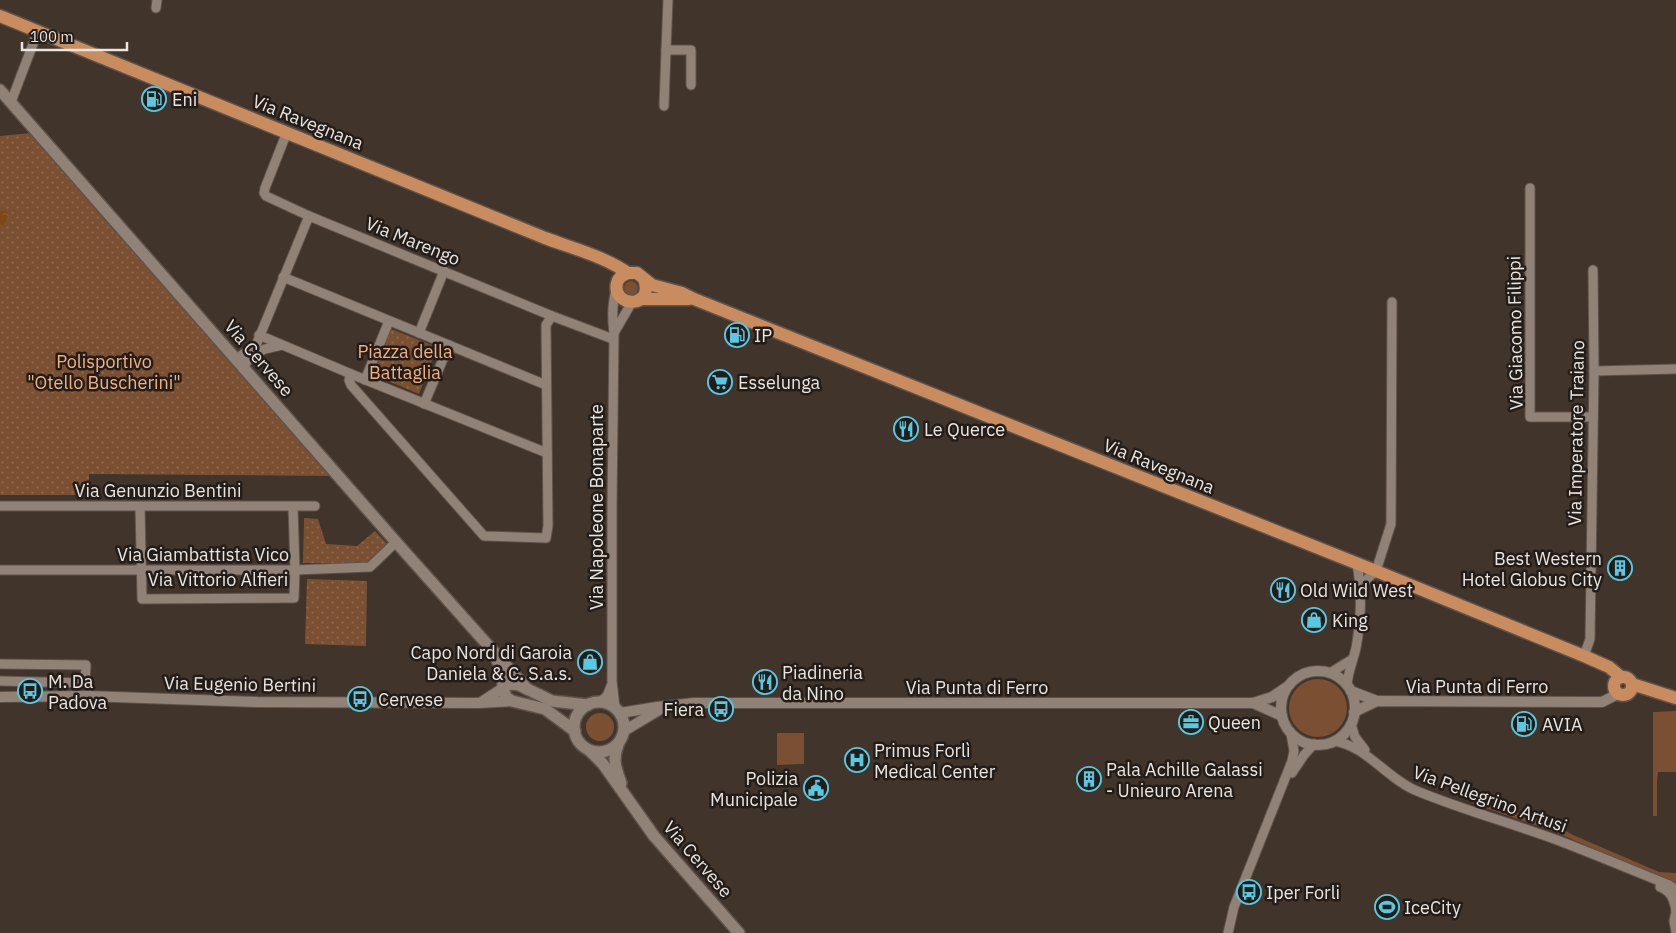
<svg xmlns="http://www.w3.org/2000/svg" width="1676" height="933" viewBox="0 0 1676 933" font-family="'IBM Plex Sans',sans-serif">
	<style>
		.grass { fill: #7b5032 }
		.park { fill: url(#park-dots) }
		.water { fill: url(#water-ripples) }
		.lines { fill: none; stroke-linecap: round; stroke-linejoin: round }
		.minor-casing { stroke: #5e534c; stroke-width: 11 }
		.tertiary-casing { stroke: #5e534c; stroke-width: 12 }
		.secondary-casing { stroke: #5e534c; stroke-width: 14 }
		.primary-casing { stroke: #5e534c; stroke-width: 15 }
		.minor { stroke: #918278; stroke-width: 9 }
		.tertiary { stroke: #918278; stroke-width: 10 }
		.secondary { stroke: #918278; stroke-width: 11 }
		.primary { stroke: #c98c5f; stroke-width: 12 }
		.labels { text-anchor: middle; dominant-baseline: central; stroke-width: 5; stroke-linejoin: round; paint-order: stroke }
		.poi-label { font-size: 18px; fill: #ece4de; stroke: #231d19; text-anchor: start }
		.street-label { font-size: 18px; fill: #ece4de; stroke: #231d19 }
		.park-label { font-size: 18px; fill: #f5b080; stroke: #231d19 }
	</style>
	<defs>
		<pattern id="park-dots" width="8" height="8" patternUnits="userSpaceOnUse" patternTransform="scale(1.25)"><rect width="8" height="8" fill="#7b5032"/><path d="M2 2h.1M6 6h.1" fill="none" stroke="#8e694f" stroke-width="1.8" stroke-linecap="round"/></pattern>
		<pattern id="water-ripples" width="26" height="14" patternUnits="userSpaceOnUse" patternTransform="scale(1.25)"><rect width="26" height="14" fill="#7f4616"/><path d="M2 4q2-2 4 0t4 0M15 11q2-2 4 0t4 0" fill="none" stroke="#916137"/></pattern>
	</defs>
	<rect width="100%" height="100%" fill="#41342b"/>
	<!-- grass -->
	<g class="grass">
		<circle cx="631" cy="288" r="7"/>
		<circle cx="1318" cy="708" r="29"/>
		<polygon points="1676,711 1676,772 1658,772 1657,782 1657,816 1653,816 1653,712"/>
		<circle cx="600" cy="727" r="14"/>
		<polygon points="777,733 804,733 804,764 777,765"/>
		<polygon points="1472,798 1494,808 1524,814 1557,826 1573,835 1659,872 1676,873 1676,884 1555,832 1477,805 1471,802"/>
	</g>
	<!-- park -->
	<g class="park">
		<polygon points="31,133 333,476 89,474 89,495 0,495 0,136"/>
		<polygon points="391,329 437,347 419,394 369,373"/>
		<polygon points="304,518 318,519 326,544 357,546 375,531 388,545 367,564 303,563"/>
		<polygon points="307,579 367,581 366,646 305,644"/>
	</g>
	<!-- water -->
	<polygon class="water" points="4,210 7,211 9,216 3,225 0,225 0,212"/>
	<g class="lines">
		<defs>
			<g id="minor">
				<polyline points="156,8 157,0"/>
				<polyline points="666,50 668,0"/>
				<polyline points="11,102 38,31"/>
				<polyline points="664,106 666,50 691,50 691,85"/>
				<polyline points="287,132 265,188 264,193 266,196 309,216 552,316 613,339"/>
				<polyline points="1530,188 1530,417 1593,417"/>
				<polyline points="283,277 546,385"/>
				<polyline points="419,333 444,271"/>
				<polyline points="614,333 632,302"/>
				<polyline points="259,335 351,374 547,453"/>
				<polyline points="252,355 265,349 282,345"/>
				<polyline points="236,359 255,346"/>
				<polyline points="243,367 252,355 309,216"/>
				<polyline points="1594,371 1676,369"/>
				<polyline points="351,374 349,380 351,385 484,536 546,538 548,526 546,325 552,316"/>
				<polyline points="365,380 389,321"/>
				<polyline points="424,404 449,345"/>
				<polyline points="0,506 315,506"/>
				<polyline points="140,507 142,599 294,598 295,570 293,507"/>
				<polyline points="0,570 295,570 370,567 396,542"/>
				<polyline points="1361,588 1367,579 1376,571 1391,524 1392,302"/>
				<polyline points="1584,656 1590,639 1594,371 1593,270"/>
				<polyline points="0,664 86,665 85,683 0,681"/>
				<polyline points="1330,673 1351,660"/>
				<path d="M1347 685C1348 672 1353 661 1356 648 1361 621 1362 591 1357 564"/>
				<polyline points="600,702 607,696 611,686"/>
				<path d="M615 707 612 681V507L614 333C612 318 612 304 616 290"/>
				<polyline points="1351,724 1355,737 1365,750"/>
				<path d="M1334 741C1367 746 1387 779 1417 791 1463 810 1511 823 1557 840 1594 854 1632 870 1669 885L1676 890"/>
				<polyline points="1292,773 1304,755 1314,744"/>
				<path d="M1660 887C1671 891 1674 899 1676 911"/>
				<polyline points="1676,912 1674,921 1676,932"/>
				<polyline points="1228,933 1234,907 1292,761 1294,751 1291,734"/>
			</g>
			<g id="tertiary">
				<circle cx="1318" cy="708" r="37"/>
				<polyline points="1351,691 1377,701"/>
				<polyline points="0,697 87,696 257,702 479,703 512,701"/>
				<polyline points="480,703 503,688"/>
				<polyline points="1253,703 1272,697 1287,687"/>
				<polyline points="1354,712 1377,701 1602,702 1618,694"/>
				<polyline points="620,713 657,707 694,703 1253,703 1282,716"/>
				<polyline points="624,731 659,710"/>
			</g>
			<g id="secondary">
				<polyline points="0,90 396,542 527,689"/>
				<polyline points="497,660 503,675 503,688 506,697 512,701 545,709 575,731"/>
				<polyline points="503,688 506,685 512,684 519,685 552,701 588,705"/>
				<circle cx="599" cy="727" r="25"/>
				<path d="M618 745C612 759 616 769 621 783"/>
				<polyline points="589,750 603,764 654,836 739,933"/>
			</g>
			<g id="primary">
				<path d="M0 16 545 238C572 248 603 256 628 273"/>
				<path d="M644 279C655 310 611 307 617 283 618 278 622 275 628 273H637L652 285 682 293 694 299 1376 571 1584 656 1609 667 1621 677"/>
				<polyline points="640,299 689,299"/>
				<circle cx="1623" cy="686" r="9"/>
				<polyline points="1632,684 1676,698"/>
			</g>
		</defs>
		<!-- minor casing -->
		<use href="#minor" class="minor-casing"/>
		<!-- tertiary casing -->
		<use href="#tertiary" class="tertiary-casing"/>
		<!-- secondary casing -->
		<use href="#secondary" class="secondary-casing"/>
		<!-- primary casing -->
		<use href="#primary" class="primary-casing"/>
		<!-- minor -->
		<use href="#minor" class="minor"/>
		<!-- tertiary -->
		<use href="#tertiary" class="tertiary"/>
		<!-- secondary -->
		<use href="#secondary" class="secondary"/>
		<!-- primary -->
		<use href="#primary" class="primary"/>
	</g>
	<!-- icons -->
	<defs>
		<symbol id="fuel-ring" viewBox="-11 -11 22 22"><circle r="9.5" fill="#231d19" stroke="#58c9e3" stroke-width="1.5"/><path d="M-5.5-6h7V0h2V4h1.3V-2.5L3-4.5l.8-.8L6-3V5H2.5V1h-1V6h-7ZM-4.2-4.7v3.2H.2V-4.7Z" fill="#58c9e3"/></symbol>
		<symbol id="supermarket-ring" viewBox="-11 -11 22 22"><circle r="9.5" fill="#231d19" stroke="#58c9e3" stroke-width="1.5"/><path d="M-6-5.5h2.5l.6 2H6L4.5 2H-2.5L-4.4-4H-6ZM-1.5 3.2a1.3 1.3 0 1 0 .1 0ZM3 3.2a1.3 1.3 0 1 0 .1 0Z" fill="#58c9e3"/></symbol>
		<symbol id="restaurant-ring" viewBox="-11 -11 22 22"><circle r="9.5" fill="#231d19" stroke="#58c9e3" stroke-width="1.5"/><path d="M-5-6h1v4h1v-4h1v4h1v-4h1v5L-1.5 .5V6h-2V.5L-5-1ZM5-6V6H3V1.5H1.5Q1.5-4 5-6Z" fill="#58c9e3"/></symbol>
		<symbol id="building-ring" viewBox="-11 -11 22 22"><circle r="9.5" fill="#231d19" stroke="#58c9e3" stroke-width="1.5"/><path d="M-4-6H4V6H1V3H-1V6H-4ZM-2.5-4.3h1.7v1.8h-1.7ZM.8-4.3h1.7v1.8H.8ZM-2.5-1h1.7V.8h-1.7ZM.8-1h1.7V.8H.8Z" fill="#58c9e3"/></symbol>
		<symbol id="shop-ring" viewBox="-11 -11 22 22"><circle r="9.5" fill="#231d19" stroke="#58c9e3" stroke-width="1.5"/><path d="M-5-2.5h2.3a2.7 3.5 0 0 1 5.4 0H5L5.5 6h-11ZM-1.5-2.5h3a1.5 2.3 0 0 0-3 0Z" fill="#58c9e3"/></symbol>
		<symbol id="bus-ring" viewBox="-11 -11 22 22"><circle r="9.5" fill="#231d19" stroke="#58c9e3" stroke-width="1.5"/><path d="M-5-6H5V4H4V6H2V4H-2V6H-4V4H-5ZM-3.5-4V0h7V-4ZM-3.5 1.2v1.5H-2V1.2ZM2 1.2v1.5H3.5V1.2Z" fill="#58c9e3"/></symbol>
		<symbol id="office-ring" viewBox="-11 -11 22 22"><circle r="9.5" fill="#231d19" stroke="#58c9e3" stroke-width="1.5"/><path d="M-6-3h4V-5.5h4V-3h4V5H-6ZM-1-4.5V-3h2v-1.5ZM-6 0V1H6V0Z" fill="#58c9e3"/></symbol>
		<symbol id="hospital-ring" viewBox="-11 -11 22 22"><circle r="9.5" fill="#231d19" stroke="#58c9e3" stroke-width="1.5"/><path d="M-5-5h3v3.5h4V-5h3V5h-3V1.5h-4V5h-3Z" fill="#58c9e3"/></symbol>
		<symbol id="civic-ring" viewBox="-11 -11 22 22"><circle r="9.5" fill="#231d19" stroke="#58c9e3" stroke-width="1.5"/><path d="M-.6-6.5H3V-4.5H.6V-3L4-1V1h2V6H-6V1h2V-1L-.6-3ZM-1.2 2.5V6h2.4V2.5Z" fill="#58c9e3"/></symbol>
		<symbol id="stadium-ring" viewBox="-11 -11 22 22"><circle r="9.5" fill="#231d19" stroke="#58c9e3" stroke-width="1.5"/><path d="M0-5a6.5 5 0 1 0 0 10a6.5 5 0 1 0 0-10ZM-3.5-1.8h7v3.6h-7Z" fill="#58c9e3"/></symbol>
	</defs>
	<g fill-rule="evenodd">
		<use href="#fuel-ring" x="140" y="85" width="28" height="28"/>
		<use href="#fuel-ring" x="723" y="321" width="28" height="28"/>
		<use href="#supermarket-ring" x="706" y="368" width="28" height="28"/>
		<use href="#restaurant-ring" x="892" y="415" width="28" height="28"/>
		<use href="#building-ring" x="1606" y="554" width="28" height="28"/>
		<use href="#restaurant-ring" x="1269" y="576" width="28" height="28"/>
		<use href="#shop-ring" x="1300" y="606" width="28" height="28"/>
		<use href="#shop-ring" x="576" y="648" width="28" height="28"/>
		<use href="#restaurant-ring" x="751" y="668" width="28" height="28"/>
		<use href="#bus-ring" x="16" y="677" width="28" height="28"/>
		<use href="#bus-ring" x="346" y="685" width="28" height="28"/>
		<use href="#bus-ring" x="707" y="695" width="28" height="28"/>
		<use href="#office-ring" x="1177" y="708" width="28" height="28"/>
		<use href="#fuel-ring" x="1510" y="710" width="28" height="28"/>
		<use href="#hospital-ring" x="843" y="746" width="28" height="28"/>
		<use href="#building-ring" x="1075" y="765" width="28" height="28"/>
		<use href="#civic-ring" x="802" y="774" width="28" height="28"/>
		<use href="#bus-ring" x="1235" y="878" width="28" height="28"/>
		<use href="#stadium-ring" x="1373" y="893" width="28" height="28"/>
	</g>
	<g class="labels">
		<!-- poi labels -->
		<g class="poi-label">
			<text x="172" y="99">Eni</text>
			<text x="754" y="335">IP</text>
			<text x="738" y="382">Esselunga</text>
			<text x="924" y="429">Le Querce</text>
			<text x="1602" y="558" text-anchor="end">Best Western<tspan x="1602" dy="21">Hotel Globus City</tspan></text>
			<text x="1300" y="590">Old Wild West</text>
			<text x="1332" y="620">King</text>
			<text x="572" y="652" text-anchor="end">Capo Nord di Garoia<tspan x="572" dy="21">Daniela &amp; C. S.a.s.</tspan></text>
			<text x="782" y="672">Piadineria<tspan x="782" dy="21">da Nino</tspan></text>
			<text x="48" y="681">M. Da<tspan x="48" dy="21">Padova</tspan></text>
			<text x="378" y="699">Cervese</text>
			<text x="704" y="709" text-anchor="end">Fiera</text>
			<text x="1208" y="722">Queen</text>
			<text x="1542" y="724">AVIA</text>
			<text x="874" y="750">Primus Forlì<tspan x="874" dy="21">Medical Center</tspan></text>
			<text x="1106" y="769">Pala Achille Galassi<tspan x="1106" dy="21">- Unieuro Arena</tspan></text>
			<text x="798" y="778" text-anchor="end">Polizia<tspan x="798" dy="21">Municipale</tspan></text>
			<text x="1266" y="892">Iper Forli</text>
			<text x="1404" y="907">IceCity</text>
		</g>
		<!-- street labels -->
		<g class="street-label">
			<text transform="translate(308 122) rotate(22)">Via Ravegnana</text>
			<text transform="translate(413 241) rotate(22)">Via Marengo</text>
			<text transform="translate(1515 333) rotate(-91)">Via Giacomo Filippi</text>
			<text transform="translate(259 358) rotate(49)">Via Cervese</text>
			<text transform="translate(1576 433) rotate(-89)">Via Imperatore Traiano</text>
			<text transform="translate(1159 466) rotate(22)">Via Ravegnana</text>
			<text x="158" y="490">Via Genunzio Bentini</text>
			<text transform="translate(596 507) rotate(-90)">Via Napoleone Bonaparte</text>
			<text x="203" y="554">Via Giambattista Vico</text>
			<text x="218" y="579">Via Vittorio Alfieri</text>
			<text transform="translate(240 684) rotate(1)">Via Eugenio Bertini</text>
			<text x="1477" y="686">Via Punta di Ferro</text>
			<text x="977" y="687">Via Punta di Ferro</text>
			<text transform="translate(1490 799) rotate(20)">Via Pellegrino Artusi</text>
			<text transform="translate(698 859) rotate(49)">Via Cervese</text>
		</g>
		<!-- park labels -->
		<g class="park-label">
			<text x="405" y="351">Piazza della<tspan x="405" dy="21">Battaglia</tspan></text>
			<text x="104" y="361">Polisportivo<tspan x="104" dy="21">"Otello Buscherini"</tspan></text>
		</g>
	</g>
	<!-- scale -->
	<path d="M22 42v8h105v-8" fill="none" stroke="#ece4de" stroke-width="2.5"/>
	<text x="30" y="42" font-size="15" fill="#ece4de" stroke="#231d19" stroke-width="4" paint-order="stroke">100 m</text>
</svg>
